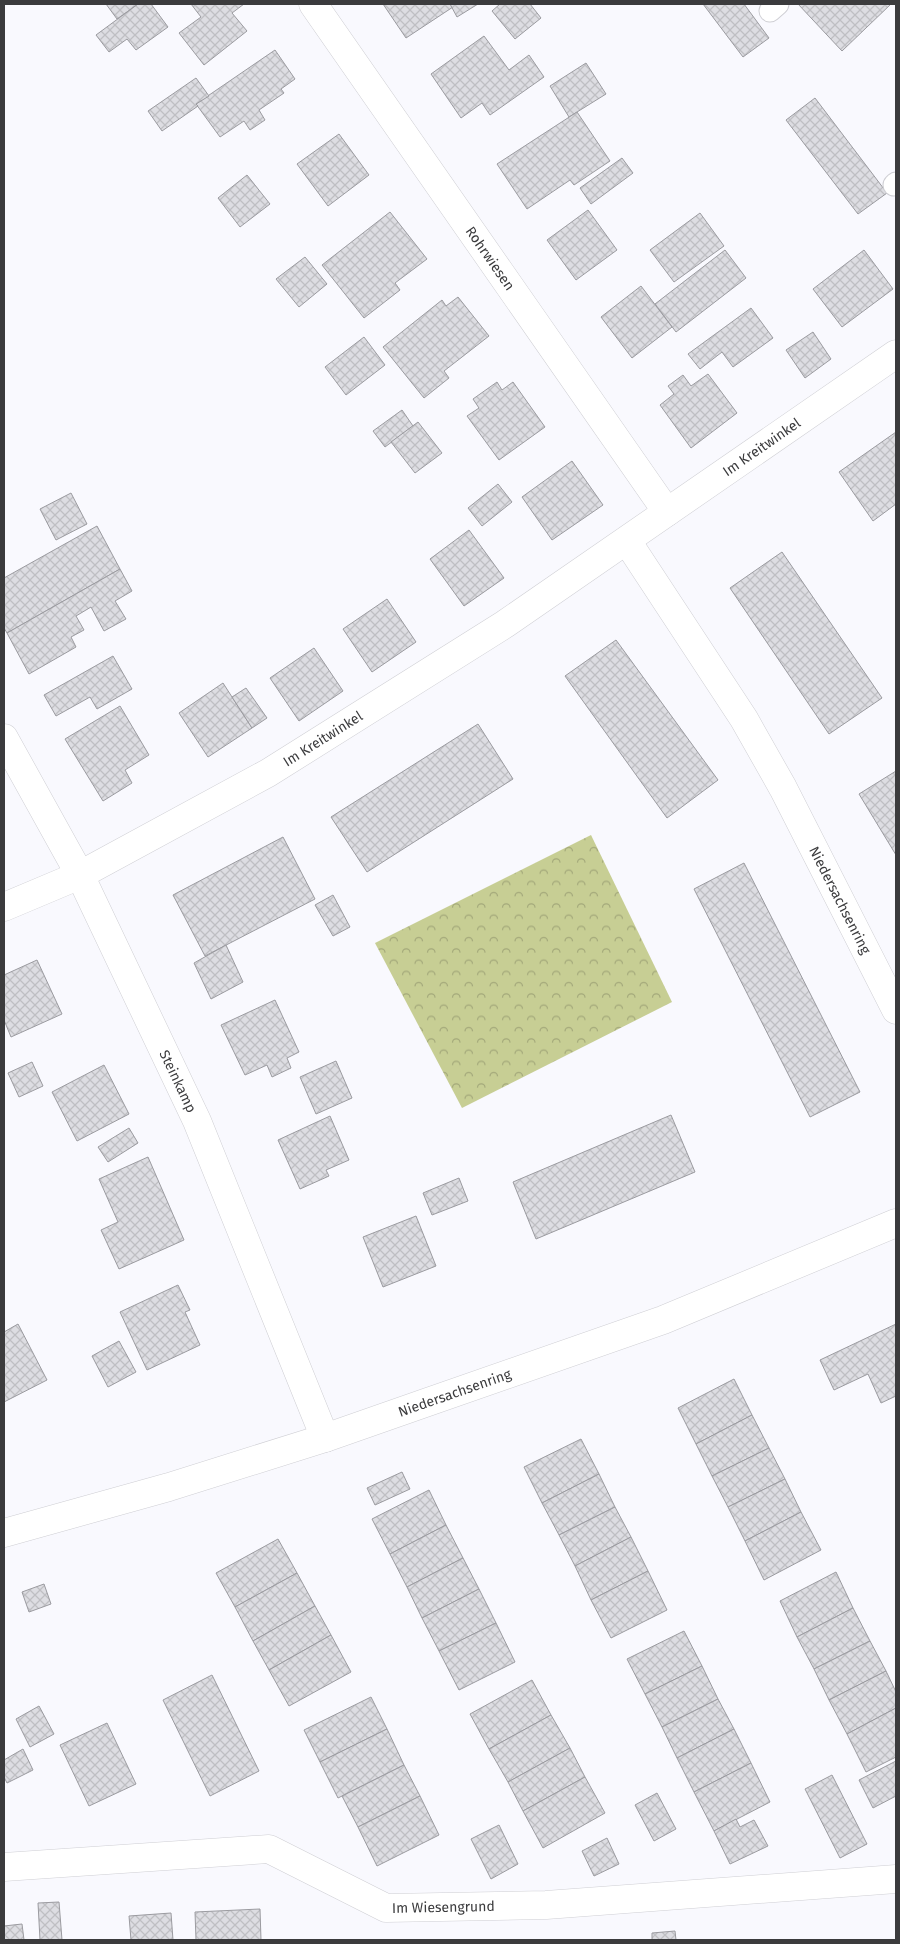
<svg xmlns="http://www.w3.org/2000/svg" width="900" height="1944" viewBox="0 0 900 1944" font-family="'Fira Sans',sans-serif">
	<style>
		.park { fill: url(#park-crowns) }
		.building { fill: url(#building-cross-hatch); stroke: #9b9ba0 }
		.lines { fill: none; stroke-linecap: round; stroke-linejoin: round }
		.service-casing { stroke: #cfcfd4; stroke-width: 23 }
		.minor-casing { stroke: #cfcfd4; stroke-width: 29 }
		.service { stroke: #fff; stroke-width: 21 }
		.minor { stroke: #fff; stroke-width: 28 }
		.labels { text-anchor: middle; dominant-baseline: central; stroke-width: 5; stroke-linejoin: round; paint-order: stroke }
		.street-label { font-size: 14px; fill: #3b3b3d; stroke: #f9f9fe }
	</style>
	<defs>
		<pattern id="park-crowns" width="20" height="18" patternUnits="userSpaceOnUse" patternTransform="scale(1.25)"><rect width="20" height="18" fill="#c7ce94"/><path d="M2 6a3 3 0 1 1 6 0M12 15a3 3 0 1 1 6 0" fill="none" stroke="#a3a87a"/></pattern>
		<pattern id="building-cross-hatch" width="8" height="8" patternUnits="userSpaceOnUse" patternTransform="scale(1.25)"><rect width="8" height="8" fill="#dddde2"/><path d="M0 0l8 8M0 8l8-8" fill="none" stroke="#bfbfc3"/></pattern>
	</defs>
	<rect width="100%" height="100%" fill="#f9f9fe"/>
	<!-- park -->
	<polygon class="park" points="591,835 672,1002 462,1108 375,943"/>
	<!-- building -->
	<g class="building">
		<polygon points="106,4 138,4 117,19"/>
		<polygon points="138,4 151,4 168,27 136,50 127,39 109,52 96,35"/>
		<polygon points="191,4 244,4 232,13 247,31 204,65 179,33 201,17"/>
		<polygon points="383,4 450,4 453,7 406,38"/>
		<polygon points="450,4 478,4 457,17"/>
		<polygon points="500,4 530,4 541,18 515,39 492,11"/>
		<polygon points="703,4 744,4 769,38 743,57"/>
		<polygon points="798,4 891,4 842,51"/>
		<polygon points="484,36 509,70 529,55 544,77 490,115 482,103 461,118 431,74"/>
		<polygon points="275,50 295,79 281,89 284,93 259,110 265,120 250,130 244,121 220,137 196,104"/>
		<polygon points="586,63 606,94 569,117 550,86"/>
		<polygon points="196,78 209,96 196,104 198,106 162,131 148,111"/>
		<polygon points="815,98 887,193 858,214 786,120"/>
		<polygon points="577,112 610,161 574,185 570,180 527,209 497,164"/>
		<polygon points="339,134 369,175 328,206 297,164"/>
		<polygon points="622,158 633,173 591,204 580,188"/>
		<polygon points="247,175 270,204 240,227 218,198"/>
		<polygon points="588,210 617,250 576,280 547,240"/>
		<polygon points="390,212 427,259 395,283 400,290 364,318 322,265"/>
		<polygon points="700,213 724,246 674,282 650,250"/>
		<polygon points="725,250 746,278 676,332 655,304"/>
		<polygon points="864,250 893,289 842,327 813,289"/>
		<polygon points="305,257 327,284 299,307 276,279"/>
		<polygon points="641,286 672,327 632,358 601,317"/>
		<polygon points="458,297 489,336 444,371 449,378 424,398 383,347 442,300 446,306"/>
		<polygon points="751,308 773,338 733,367 722,352 700,369 688,354"/>
		<polygon points="813,332 831,359 805,378 786,350"/>
		<polygon points="364,337 385,365 346,395 325,367"/>
		<polygon points="708,374 737,413 691,448 660,405 674,394 668,386 683,375 691,386"/>
		<polygon points="497,382 502,390 513,382 545,427 499,460 467,416 479,408 473,399"/>
		<polygon points="402,410 413,426 385,447 373,431"/>
		<polygon points="418,422 442,453 415,473 391,442"/>
		<polygon points="896,432 896,504 873,521 839,472"/>
		<polygon points="572,461 603,505 552,540 522,497"/>
		<polygon points="498,484 512,502 482,526 468,508"/>
		<polygon points="71,493 87,524 56,540 40,509"/>
		<polygon points="97,526 120,569 7,633 4,628 4,578"/>
		<polygon points="469,530 504,578 464,606 430,559"/>
		<polygon points="782,552 882,698 829,734 730,588"/>
		<polygon points="120,569 132,591 115,601 126,619 104,631 91,607 76,616 84,630 71,637 76,647 29,674 7,633"/>
		<polygon points="387,599 416,642 372,672 343,629"/>
		<polygon points="616,640 718,780 667,818 565,676"/>
		<polygon points="314,648 343,691 299,721 270,678"/>
		<polygon points="113,656 132,689 97,709 90,697 56,716 44,695"/>
		<polygon points="223,683 252,728 208,757 179,713"/>
		<polygon points="246,688 267,718 252,728 232,697"/>
		<polygon points="120,706 149,755 125,770 132,783 103,801 65,739"/>
		<polygon points="478,724 513,779 367,872 331,817"/>
		<polygon points="896,771 896,855 859,794"/>
		<polygon points="283,837 315,899 205,956 173,895"/>
		<polygon points="744,863 860,1092 810,1117 694,889"/>
		<polygon points="333,895 350,927 333,936 315,905"/>
		<polygon points="226,945 243,982 211,999 194,963"/>
		<polygon points="37,960 62,1014 11,1037 4,1020 4,975"/>
		<polygon points="275,1000 299,1052 287,1058 291,1068 272,1077 267,1065 245,1075 221,1025"/>
		<polygon points="336,1061 352,1098 316,1114 300,1077"/>
		<polygon points="32,1062 43,1086 19,1097 8,1073"/>
		<polygon points="104,1065 129,1114 77,1141 52,1092"/>
		<polygon points="671,1115 695,1172 536,1239 513,1182"/>
		<polygon points="330,1116 349,1160 326,1170 329,1176 300,1189 278,1140"/>
		<polygon points="129,1128 138,1143 108,1162 98,1147"/>
		<polygon points="148,1157 184,1240 119,1269 101,1230 118,1222 99,1179"/>
		<polygon points="459,1178 468,1201 432,1215 423,1193"/>
		<polygon points="416,1216 436,1266 383,1287 363,1237"/>
		<polygon points="178,1285 190,1310 185,1312 200,1345 147,1370 120,1312"/>
		<polygon points="18,1324 47,1380 4,1402 4,1332"/>
		<polygon points="896,1324 896,1396 881,1403 868,1374 834,1390 820,1360"/>
		<polygon points="119,1341 136,1372 108,1387 92,1356"/>
		<polygon points="734,1379 752,1415 696,1444 678,1408"/>
		<polygon points="752,1415 769,1448 712,1476 696,1444"/>
		<polygon points="581,1439 599,1474 542,1503 524,1467"/>
		<polygon points="769,1448 785,1479 728,1507 712,1476"/>
		<polygon points="402,1472 410,1489 375,1505 367,1488"/>
		<polygon points="599,1474 615,1507 559,1535 542,1503"/>
		<polygon points="785,1479 801,1512 745,1541 728,1507"/>
		<polygon points="429,1490 446,1525 390,1554 372,1519"/>
		<polygon points="615,1507 631,1537 575,1566 559,1535"/>
		<polygon points="801,1512 821,1550 764,1580 745,1541"/>
		<polygon points="446,1525 463,1558 407,1587 390,1554"/>
		<polygon points="631,1537 648,1571 591,1600 575,1566"/>
		<polygon points="278,1539 297,1573 235,1607 216,1573"/>
		<polygon points="463,1558 479,1589 422,1618 407,1587"/>
		<polygon points="648,1571 667,1610 611,1638 591,1600"/>
		<polygon points="836,1572 853,1608 797,1637 780,1601"/>
		<polygon points="297,1573 315,1606 253,1641 235,1607"/>
		<polygon points="44,1584 51,1604 29,1612 22,1592"/>
		<polygon points="479,1589 496,1623 439,1651 422,1618"/>
		<polygon points="315,1606 331,1635 269,1670 253,1641"/>
		<polygon points="853,1608 870,1641 814,1669 797,1637"/>
		<polygon points="496,1623 515,1662 459,1690 439,1651"/>
		<polygon points="684,1631 702,1666 645,1694 627,1659"/>
		<polygon points="331,1635 351,1672 289,1706 269,1670"/>
		<polygon points="870,1641 886,1671 829,1700 814,1669"/>
		<polygon points="702,1666 718,1699 662,1727 645,1694"/>
		<polygon points="886,1671 896,1692 896,1708 847,1734 829,1700"/>
		<polygon points="212,1675 259,1771 210,1796 163,1700"/>
		<polygon points="532,1680 551,1715 489,1749 470,1714"/>
		<polygon points="371,1697 387,1729 320,1762 304,1730"/>
		<polygon points="718,1699 734,1729 677,1758 662,1727"/>
		<polygon points="39,1706 54,1734 30,1747 16,1719"/>
		<polygon points="896,1708 896,1757 866,1772 847,1734"/>
		<polygon points="551,1715 570,1748 508,1782 489,1749"/>
		<polygon points="107,1723 136,1784 89,1806 60,1745"/>
		<polygon points="387,1729 404,1765 338,1798 320,1762"/>
		<polygon points="734,1729 751,1763 694,1792 677,1758"/>
		<polygon points="570,1748 585,1777 523,1811 508,1782"/>
		<polygon points="23,1749 33,1770 7,1783 4,1777 4,1760"/>
		<polygon points="896,1761 896,1796 873,1808 859,1780"/>
		<polygon points="751,1763 770,1802 714,1831 694,1792"/>
		<polygon points="404,1765 420,1796 358,1827 342,1796"/>
		<polygon points="832,1775 867,1844 840,1858 805,1789"/>
		<polygon points="585,1777 605,1813 543,1848 523,1811"/>
		<polygon points="657,1793 676,1829 654,1841 635,1805"/>
		<polygon points="420,1796 439,1835 377,1866 358,1827"/>
		<polygon points="736,1819 740,1827 754,1820 768,1846 730,1864 714,1831"/>
		<polygon points="499,1825 518,1864 491,1879 471,1839"/>
		<polygon points="607,1838 619,1864 594,1876 582,1851"/>
		<polygon points="59,1902 62,1940 40,1940 38,1903"/>
		<polygon points="260,1909 261,1940 196,1940 195,1912"/>
		<polygon points="171,1913 173,1940 131,1940 129,1916"/>
		<polygon points="22,1924 24,1940 4,1940 4,1926"/>
		<polygon points="675,1931 676,1940 652,1940 652,1933"/>
	</g>
	<g class="lines">
		<defs>
			<g id="service">
				<polyline points="770,11 778,4"/>
				<polyline points="894,185 896,183"/>
			</g>
			<g id="minor">
				<path id="s1" d="M313 4 667 512"/>
				<path id="s2" d="M627 541 744 719 783 788 896 1010"/>
				<path id="s3" d="M4 738 80 875 197 1121 325 1438"/>
				<path id="s4" d="M4 907 80 875 268 773 505 624 896 354"/>
				<path id="s5" d="M4 1533 169 1487 325 1438 425 1403 663 1320 896 1223"/>
				<path id="s6" d="M4 1867 269 1849 386 1908 546 1905 896 1879"/>
			</g>
		</defs>
		<!-- service casing -->
		<use href="#service" class="service-casing"/>
		<!-- minor casing -->
		<use href="#minor" class="minor-casing"/>
		<!-- service -->
		<use href="#service" class="service"/>
		<!-- minor -->
		<use href="#minor" class="minor"/>
	</g>
	<g class="labels">
		<!-- street labels -->
		<g class="street-label">
			<text stroke="none"><textPath href="#s1" startOffset="310">Rohrwiesen</textPath></text>
			<text stroke="none"><textPath href="#s4" startOffset="888">Im Kreitwinkel</textPath></text>
			<text stroke="none"><textPath href="#s4" startOffset="361">Im Kreitwinkel</textPath></text>
			<text stroke="none"><textPath href="#s2" startOffset="418">Niedersachsenring</textPath></text>
			<text stroke="none"><textPath href="#s3" startOffset="385">Steinkamp</textPath></text>
			<text stroke="none"><textPath href="#s5" startOffset="472">Niedersachsenring</textPath></text>
			<text stroke="none"><textPath href="#s6" startOffset="454">Im Wiesengrund</textPath></text>
		</g>
	</g>
	<!-- border -->
	<rect width="900" height="1944" fill="none" stroke="#3b3b3d" stroke-width="10"/>
</svg>
